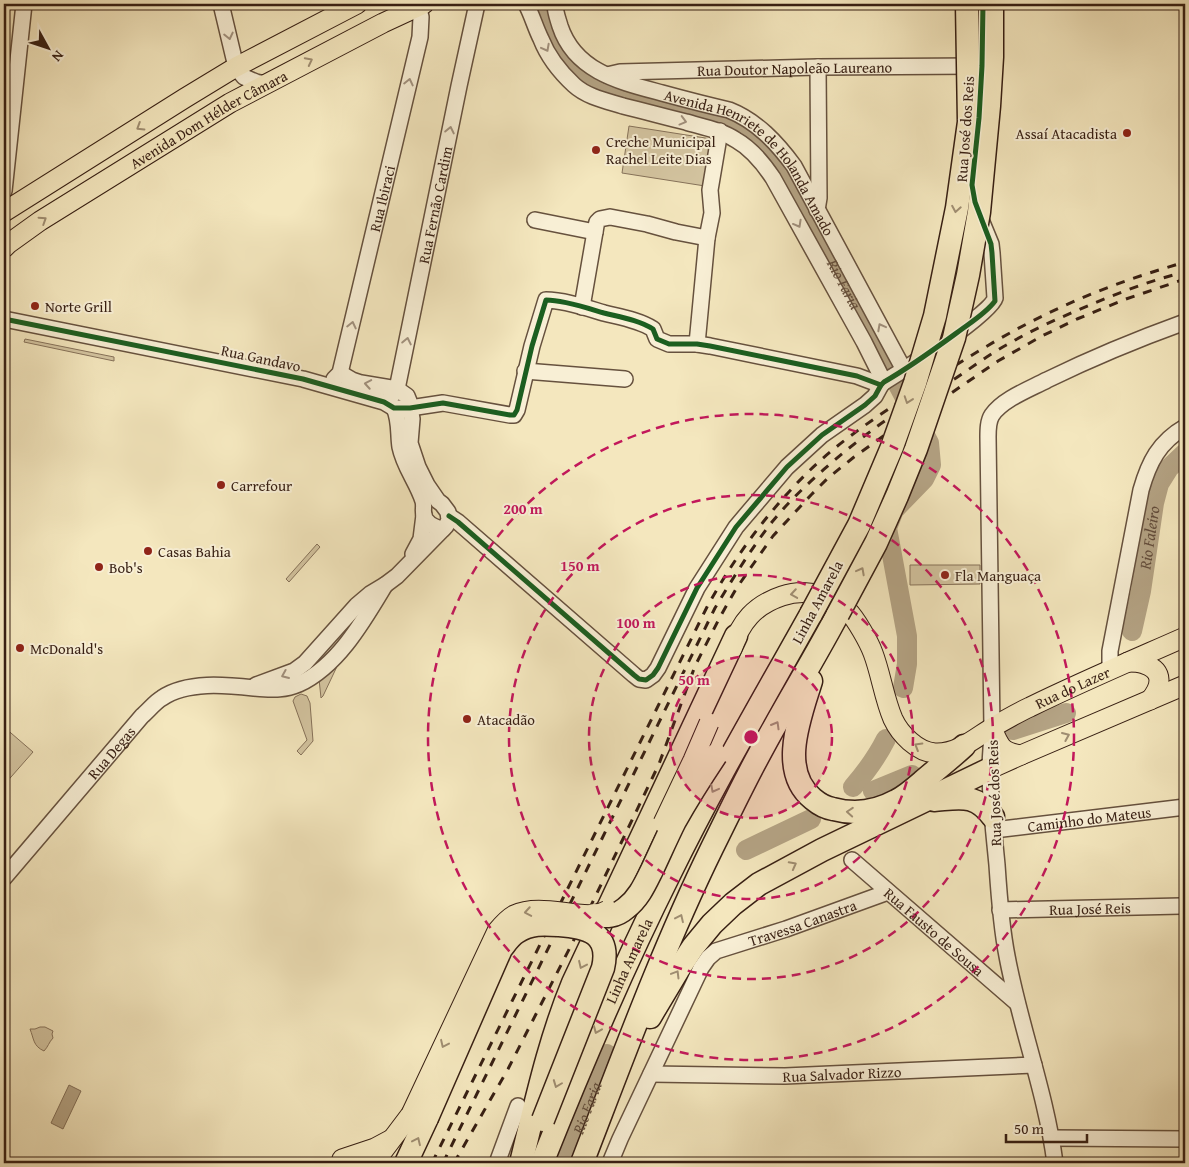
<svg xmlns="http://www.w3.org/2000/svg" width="1189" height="1167" viewBox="0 0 1189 1167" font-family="'Gentium Book Plus',serif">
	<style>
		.green { fill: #d4c5a1; stroke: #86725a }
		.water { fill: #b4a384; stroke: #826e57 }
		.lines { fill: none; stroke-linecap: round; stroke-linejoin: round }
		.river { stroke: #b4a384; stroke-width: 20 }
		.minor-casing { stroke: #66513e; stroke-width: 18 }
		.major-casing { stroke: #371f13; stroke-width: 21 }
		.highway-casing { stroke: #371f13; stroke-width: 25 }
		.minor { stroke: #f8efd5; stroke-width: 15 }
		.major { stroke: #f4e7be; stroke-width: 19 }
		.highway { stroke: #f4e7be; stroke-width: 22 }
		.rail { stroke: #371f13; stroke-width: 3; stroke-dasharray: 9 9; stroke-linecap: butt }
		.major-bridge-casing { stroke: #371f13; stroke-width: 21; stroke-linecap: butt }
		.highway-bridge-casing { stroke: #371f13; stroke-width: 25; stroke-linecap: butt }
		.major-bridge { stroke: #f4e7be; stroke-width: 19 }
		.highway-bridge { stroke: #f4e7be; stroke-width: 22 }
		.cycleway-casing { stroke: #f8efd5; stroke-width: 8 }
		.cycleway { stroke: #1b5e20; stroke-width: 5 }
		.oneway { stroke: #a1917e }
		.oneway2 { stroke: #9f8d71 }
		.ring { fill: none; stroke: #c2185b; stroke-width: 2.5; stroke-dasharray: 9 6 }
		.poi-dot { fill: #8f2418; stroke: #f8efd5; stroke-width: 2 }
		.labels { text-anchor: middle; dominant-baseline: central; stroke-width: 4; stroke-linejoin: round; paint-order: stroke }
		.street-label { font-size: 15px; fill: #371f13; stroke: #f8efd5 }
		.poi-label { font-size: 15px; fill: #371f13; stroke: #f8efd5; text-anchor: start }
		.water-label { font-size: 16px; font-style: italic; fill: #634d3b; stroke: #f8efd5 }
		.centre { fill: #c2185b; stroke: #f8efd5; stroke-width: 2.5 }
		.ring-label { font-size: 15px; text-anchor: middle; font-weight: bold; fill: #c2185b; stroke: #f8efd5; stroke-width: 4; stroke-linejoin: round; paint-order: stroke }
	</style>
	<rect width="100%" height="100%" fill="#f4e7be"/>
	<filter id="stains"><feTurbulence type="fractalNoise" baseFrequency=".004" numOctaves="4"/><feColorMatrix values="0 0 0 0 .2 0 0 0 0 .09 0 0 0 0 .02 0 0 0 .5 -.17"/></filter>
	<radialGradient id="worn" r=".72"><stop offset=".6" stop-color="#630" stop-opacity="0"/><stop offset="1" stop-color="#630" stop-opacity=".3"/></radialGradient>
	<!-- green -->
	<g class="green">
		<polygon points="629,126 712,139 705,186 622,173"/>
		<polygon points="25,339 114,357 114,361 24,342"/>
		<polygon points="317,544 320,547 289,582 286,579"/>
		<polygon points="910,565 980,565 980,584 910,585"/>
		<polygon points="341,658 323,696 321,698 319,679"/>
		<polygon points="301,694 307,696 310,703 313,741 301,755 297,751 307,740 293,701 295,697"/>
		<polygon points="4,727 33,752 4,785"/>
		<path d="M40 1027H45L53 1031 52 1034 53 1038C49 1042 48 1047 44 1051 33 1046 34 1039 30 1029H35Z"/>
	</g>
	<!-- water -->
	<polygon class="water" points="69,1085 81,1091 63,1129 51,1123"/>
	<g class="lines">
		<!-- river -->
		<g class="river">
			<path id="s1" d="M544 4 551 38 565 59 581 75 601 86 728 123 752 136 773 155 787 176 929 443 931 465 924 479 894 510 887 528 907 636V664L903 688"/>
			<path id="s2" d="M1132 631 1141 591 1154 503 1159 484 1169 468 1185 453"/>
			<polyline points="1013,730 1066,713"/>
			<path d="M853 787C866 772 877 757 886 739"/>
			<polyline points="873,791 912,775"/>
			<polyline points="746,850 811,819"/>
			<path id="s3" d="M566 1163 607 1054"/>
		</g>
		<defs>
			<g id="minor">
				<polyline points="221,4 236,67 244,77 256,82 266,84"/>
				<path d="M526 4C532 15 535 27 541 39 548 57 560 72 574 85 587 97 607 101 623 106 644 111 665 117 686 122 703 127 721 130 736 140 752 149 763 163 773 178L864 342 884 382"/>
				<path id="s4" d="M555 4C555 12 558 19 560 26 575 72 621 82 662 93 684 99 707 105 729 110 757 121 777 143 794 166L904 370"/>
				<path id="s5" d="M607 75 620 72 818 67 977 66"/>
				<polyline points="4,191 24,4"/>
				<polyline points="817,210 819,198 818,67"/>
				<polyline points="535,220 595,232"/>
				<polyline points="582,307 596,226 597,222 600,219 610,217 647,224 676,232 707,238"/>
				<path d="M4 319 303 379 384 402 394 408H410L443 403 510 415H514L517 410 532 346 546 300C564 300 587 308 604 313 620 317 639 320 653 329L657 339 669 344H697L710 346 857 376 881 385"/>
				<polyline points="697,344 707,238 712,213 710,190 720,131"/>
				<polyline points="525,371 625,379"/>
				<path id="s6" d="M334 379 340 373 420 37 421 17 418 5"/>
				<path id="s7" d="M391 397 397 389 459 86 477 4"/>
				<path d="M394 408C400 420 398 434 400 447 404 467 417 482 423 501 425 508 421 513 426 520 430 525 436 528 443 529"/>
				<path d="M449 516 458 522 634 675 639 679 646 680 653 675 658 668 697 588 736 527 787 467 822 435 865 405 875 396 881 385 884 382C902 371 991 314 995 298L992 253 991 244 979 215"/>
				<polyline points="413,554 421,539 424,515"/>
				<path d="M1110 670V651L1141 490C1149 462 1159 442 1185 427"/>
				<polyline points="256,685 294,671 305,663 357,605 370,594 385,585 397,576 446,526 449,520 448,512 442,504 438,501 427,485 418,467 410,443 412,419 409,401 407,396 397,389 361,383 352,380 340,373"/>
				<path id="s8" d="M994 830 1185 807"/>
				<path id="s9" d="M852 860 1017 1003"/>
				<path id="s10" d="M4 878 142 716C149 710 155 702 162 698 187 681 226 685 254 688 271 689 283 691 299 684 338 666 364 620 385 585"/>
				<path id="s11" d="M1000 910 1181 906"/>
				<path id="s12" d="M651 1074 785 1076 1034 1065"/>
				<polyline points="1052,1138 1185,1139"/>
				<polyline points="497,1163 518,1106"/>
				<path id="s13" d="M610 1163 620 1139 701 968 708 958 716 951 786 929 888 892"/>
				<path d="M1055 1163C1046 1093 1020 1026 1007 956 1001 926 999 895 997 865 994 833 990 802 990 770 990 756 992 742 992 728L988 437C988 430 988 421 992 415 1003 399 1030 389 1047 380 1092 358 1138 339 1185 322"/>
			</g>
			<g id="major">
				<polyline points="4,212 185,98 236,67 357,4"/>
				<path id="s14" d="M4 248 8 244 40 221 230 103 383 23 424 4"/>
				<path id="s15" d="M732 649C740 622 755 605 782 596 797 591 815 591 829 599 836 602 843 606 848 611 856 619 869 642 873 653 881 674 884 698 893 719 900 734 917 752 935 753 958 754 975 738 993 727 1005 720 1017 713 1030 707 1081 682 1133 660 1185 637"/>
				<path d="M1128 662C1133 662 1139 662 1144 664 1165 671 1161 687 1150 700"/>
				<path d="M992 728C999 745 1001 752 1021 755"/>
				<polyline points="990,769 1021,755 1185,685"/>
				<polyline points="342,1159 375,1148 390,1140"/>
				<polyline points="374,1163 411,1114"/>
			</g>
			<g id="highway">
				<path d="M811 681C800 717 778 771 813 799 819 804 826 808 833 809 855 815 876 812 896 801 906 796 915 788 923 781 937 769 951 758 964 746"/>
				<path d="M934 800C961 798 975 793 993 817"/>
				<polyline points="650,1017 678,970 693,947 712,924 733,904 759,884 822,850 990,769"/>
				<polyline points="406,1163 427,1118"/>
				<path d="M521 1163C536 1102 549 1041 573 983L736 636"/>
				<path id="s16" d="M542 1163C581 1065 623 967 670 873 713 785 763 700 811 614"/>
				<path d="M582 1163C623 1057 662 950 712 848 728 816 743 784 760 753 785 706 813 661 838 614"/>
			</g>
		</defs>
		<!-- minor casing -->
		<use href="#minor" class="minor-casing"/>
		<!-- major casing -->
		<use href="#major" class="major-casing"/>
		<!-- highway casing -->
		<use href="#highway" class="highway-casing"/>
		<!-- minor -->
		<use href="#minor" class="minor"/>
		<!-- major -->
		<use href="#major" class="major"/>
		<!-- highway -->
		<use href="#highway" class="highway"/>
		<!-- rail -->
		<g class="rail">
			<path d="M432 1163 707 607C734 558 766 514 806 474 836 444 872 420 908 396 961 361 1016 326 1075 301 1111 285 1148 273 1185 262"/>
			<path d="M443 1163 715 608C733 578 751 549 772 522 799 489 840 454 875 428 900 409 929 395 956 378 974 366 991 353 1010 343 1032 330 1055 320 1078 310 1113 295 1148 281 1185 272"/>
			<polyline points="454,1163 508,1069 584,920 659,764 695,666 720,617 736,589 754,563 773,536 811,495 828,478 854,457 889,432 928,409 998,361 1042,336 1077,319 1126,299 1185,279"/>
		</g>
		<defs>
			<g id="major-bridge">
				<polyline points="663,823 693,760 709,723"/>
				<path d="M411 1114 497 931C502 925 507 919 514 915 533 906 557 912 577 914 588 915 598 916 608 910"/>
			</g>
			<g id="highway-bridge">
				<polyline points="811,614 859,525 892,447 915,383 935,316 957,208 969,122 967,4"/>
				<polyline points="838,614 876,543 897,496 916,449 954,338 968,275 979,212 989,106 992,57 992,4"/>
				<path d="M594 915C606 917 616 917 626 908 639 898 645 884 652 870 660 853 667 837 675 821 688 798 702 776 716 755"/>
				<path d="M427 1118 501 949C506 943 510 936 517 932 530 923 544 924 559 925 587 927 611 933 603 968L543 1120"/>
			</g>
		</defs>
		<!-- major-bridge casing -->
		<use href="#major-bridge" class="major-bridge-casing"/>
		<!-- highway-bridge casing -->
		<use href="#highway-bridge" class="highway-bridge-casing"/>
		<!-- major-bridge -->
		<use href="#major-bridge" class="major-bridge"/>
		<!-- highway-bridge -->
		<use href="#highway-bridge" class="highway-bridge"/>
		<defs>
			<g id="cycleway">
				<path d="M4 319 303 379 384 402 394 408H410L443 403 510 415H514L517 410 532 346 546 300C564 300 587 308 604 313 620 317 639 320 653 329L657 339 669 344H697L710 346 857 376 881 385"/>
				<path d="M449 516 458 522 634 675 639 679 646 680 653 675 658 668 697 588 736 527 787 467 822 435 865 405 875 396 881 385 884 382C912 366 936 348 962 329 973 321 987 312 995 301L992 253 991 244 975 202 972 185 979 118 982 66 983 4"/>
			</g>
		</defs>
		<!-- cycleway casing -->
		<use href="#cycleway" class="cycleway-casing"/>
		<!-- cycleway -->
		<use href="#cycleway" class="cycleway"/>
	</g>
	<!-- one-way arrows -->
	<defs><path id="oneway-chevron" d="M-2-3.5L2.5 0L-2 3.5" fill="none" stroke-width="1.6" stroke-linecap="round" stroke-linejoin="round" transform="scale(1.25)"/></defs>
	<g class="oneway">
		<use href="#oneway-chevron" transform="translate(229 36) rotate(77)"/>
		<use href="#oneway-chevron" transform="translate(546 48) rotate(62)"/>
		<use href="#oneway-chevron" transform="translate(409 82) rotate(-77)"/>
		<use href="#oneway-chevron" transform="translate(683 121) rotate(15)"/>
		<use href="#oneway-chevron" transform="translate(450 130) rotate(-78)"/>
		<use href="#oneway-chevron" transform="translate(798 224) rotate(61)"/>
		<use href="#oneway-chevron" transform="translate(352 325) rotate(-77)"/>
		<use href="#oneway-chevron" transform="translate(881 327) rotate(-118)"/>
		<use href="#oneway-chevron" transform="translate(407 341) rotate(-78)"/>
		<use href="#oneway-chevron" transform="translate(368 384) rotate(-170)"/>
		<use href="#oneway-chevron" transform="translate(285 675) rotate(157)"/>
	</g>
	<g class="oneway2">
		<use href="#oneway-chevron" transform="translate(309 61) rotate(-27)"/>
		<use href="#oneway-chevron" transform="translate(140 127) rotate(148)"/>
		<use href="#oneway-chevron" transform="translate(956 209) rotate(100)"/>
		<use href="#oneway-chevron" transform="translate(43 220) rotate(-33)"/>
		<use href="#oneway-chevron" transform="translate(908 400) rotate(109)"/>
		<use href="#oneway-chevron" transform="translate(861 571) rotate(-62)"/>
		<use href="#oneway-chevron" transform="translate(794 594) rotate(171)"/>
		<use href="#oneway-chevron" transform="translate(776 725) rotate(-60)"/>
		<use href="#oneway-chevron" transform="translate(1066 736) rotate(-23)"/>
		<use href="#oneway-chevron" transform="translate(918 746) rotate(-149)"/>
		<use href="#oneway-chevron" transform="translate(714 789) rotate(118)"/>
		<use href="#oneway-chevron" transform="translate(850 812) rotate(-176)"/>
		<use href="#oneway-chevron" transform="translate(793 865) rotate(-28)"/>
		<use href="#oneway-chevron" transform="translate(528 912) rotate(170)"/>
		<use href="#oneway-chevron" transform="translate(680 918) rotate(-65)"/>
		<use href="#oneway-chevron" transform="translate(582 965) rotate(115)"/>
		<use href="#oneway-chevron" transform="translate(676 974) rotate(-59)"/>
		<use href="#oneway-chevron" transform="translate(597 1030) rotate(113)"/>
		<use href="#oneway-chevron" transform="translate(444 1044) rotate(115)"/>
		<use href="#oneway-chevron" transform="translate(557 1084) rotate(111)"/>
		<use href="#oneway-chevron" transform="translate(417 1141) rotate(-65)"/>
	</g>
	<!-- distance rings -->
	<circle cx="751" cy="737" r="81" fill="#c2185b" fill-opacity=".12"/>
	<g class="ring">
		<circle cx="751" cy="737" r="81"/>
		<circle cx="751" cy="737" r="162"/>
		<circle cx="751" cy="737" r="242"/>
		<circle cx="751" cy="737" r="323"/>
	</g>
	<!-- markers -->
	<g class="poi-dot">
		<circle cx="1127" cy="133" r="5"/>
		<circle cx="596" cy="150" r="5"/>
		<circle cx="35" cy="306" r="5"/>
		<circle cx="221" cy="485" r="5"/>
		<circle cx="148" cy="551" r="5"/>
		<circle cx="99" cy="567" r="5"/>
		<circle cx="945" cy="575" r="5"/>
		<circle cx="20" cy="648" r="5"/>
		<circle cx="467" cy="719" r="5"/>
	</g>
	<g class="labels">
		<!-- street labels -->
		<g class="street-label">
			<text stroke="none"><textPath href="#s5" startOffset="188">Rua Doutor Napoleão Laureano</textPath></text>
			<text stroke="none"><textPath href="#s14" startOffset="242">Avenida Dom Hélder Câmara</textPath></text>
			<text transform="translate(965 129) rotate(-86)">Rua José dos Reis</text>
			<text stroke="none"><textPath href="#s4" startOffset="269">Avenida Henriete de Holanda Amado</textPath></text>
			<text stroke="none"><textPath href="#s6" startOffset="188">Rua Ibiraci</textPath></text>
			<text stroke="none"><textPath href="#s7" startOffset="198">Rua Fernão Cardim</textPath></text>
			<text transform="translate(261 358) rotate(12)">Rua Gandavo</text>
			<text transform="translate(817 602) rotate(-62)">Linha Amarela</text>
			<text stroke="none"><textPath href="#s15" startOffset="475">Rua do Lazer</textPath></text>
			<text stroke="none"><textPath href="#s10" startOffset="165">Rua Degas</textPath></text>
			<text transform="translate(994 793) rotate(-92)">Rua José dos Reis</text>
			<text stroke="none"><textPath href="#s8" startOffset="96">Caminho do Mateus</textPath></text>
			<text stroke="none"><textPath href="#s11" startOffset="90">Rua José Reis</textPath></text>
			<text stroke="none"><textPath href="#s13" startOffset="329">Travessa Canastra</textPath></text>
			<text stroke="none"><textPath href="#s9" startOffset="109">Rua Fausto de Sousa</textPath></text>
			<text stroke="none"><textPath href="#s16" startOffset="220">Linha Amarela</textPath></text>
			<text stroke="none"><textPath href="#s12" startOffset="191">Rua Salvador Rizzo</textPath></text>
		</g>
		<!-- poi labels -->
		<g class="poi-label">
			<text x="1117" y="133" text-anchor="end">Assaí Atacadista</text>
			<text x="606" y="141">Creche Municipal<tspan x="606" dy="17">Rachel Leite Dias</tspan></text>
			<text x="45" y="306">Norte Grill</text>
			<text x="231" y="485">Carrefour</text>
			<text x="158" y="551">Casas Bahia</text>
			<text x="109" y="567">Bob's</text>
			<text x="955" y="575">Fla Manguaça</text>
			<text x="30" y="648">McDonald's</text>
			<text x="477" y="719">Atacadão</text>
		</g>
		<!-- water labels -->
		<g class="water-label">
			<text stroke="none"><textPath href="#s1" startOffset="441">Rio Faria</textPath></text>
			<text stroke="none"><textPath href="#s2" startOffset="95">Rio Faleiro</textPath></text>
			<text stroke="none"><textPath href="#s3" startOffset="59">Rio Faria</textPath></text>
		</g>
	</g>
	<circle cx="751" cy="737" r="8" class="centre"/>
	<g class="ring-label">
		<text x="523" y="514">200 m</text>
		<text x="580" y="571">150 m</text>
		<text x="636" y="628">100 m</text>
		<text x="694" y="685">50 m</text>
	</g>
	<!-- margin -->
	<rect width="1189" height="1167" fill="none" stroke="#f4e7be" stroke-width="20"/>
	<rect x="5" y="5" width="1179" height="1157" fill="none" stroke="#371f13" stroke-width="2.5"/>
	<rect x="10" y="10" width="1169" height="1147" fill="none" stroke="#371f13"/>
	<!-- north arrow -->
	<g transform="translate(48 48) rotate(130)" stroke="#f8efd5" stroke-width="4" paint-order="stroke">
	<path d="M0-4L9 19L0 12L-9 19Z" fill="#371f13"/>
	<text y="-8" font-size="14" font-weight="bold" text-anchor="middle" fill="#371f13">N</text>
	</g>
	<!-- scale -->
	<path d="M1006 1134v8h81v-8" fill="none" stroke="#371f13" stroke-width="2.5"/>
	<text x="1014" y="1134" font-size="15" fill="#371f13" stroke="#f8efd5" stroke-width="4" paint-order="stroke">50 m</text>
	<rect width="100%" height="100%" filter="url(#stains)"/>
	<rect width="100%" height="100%" fill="url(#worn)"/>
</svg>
